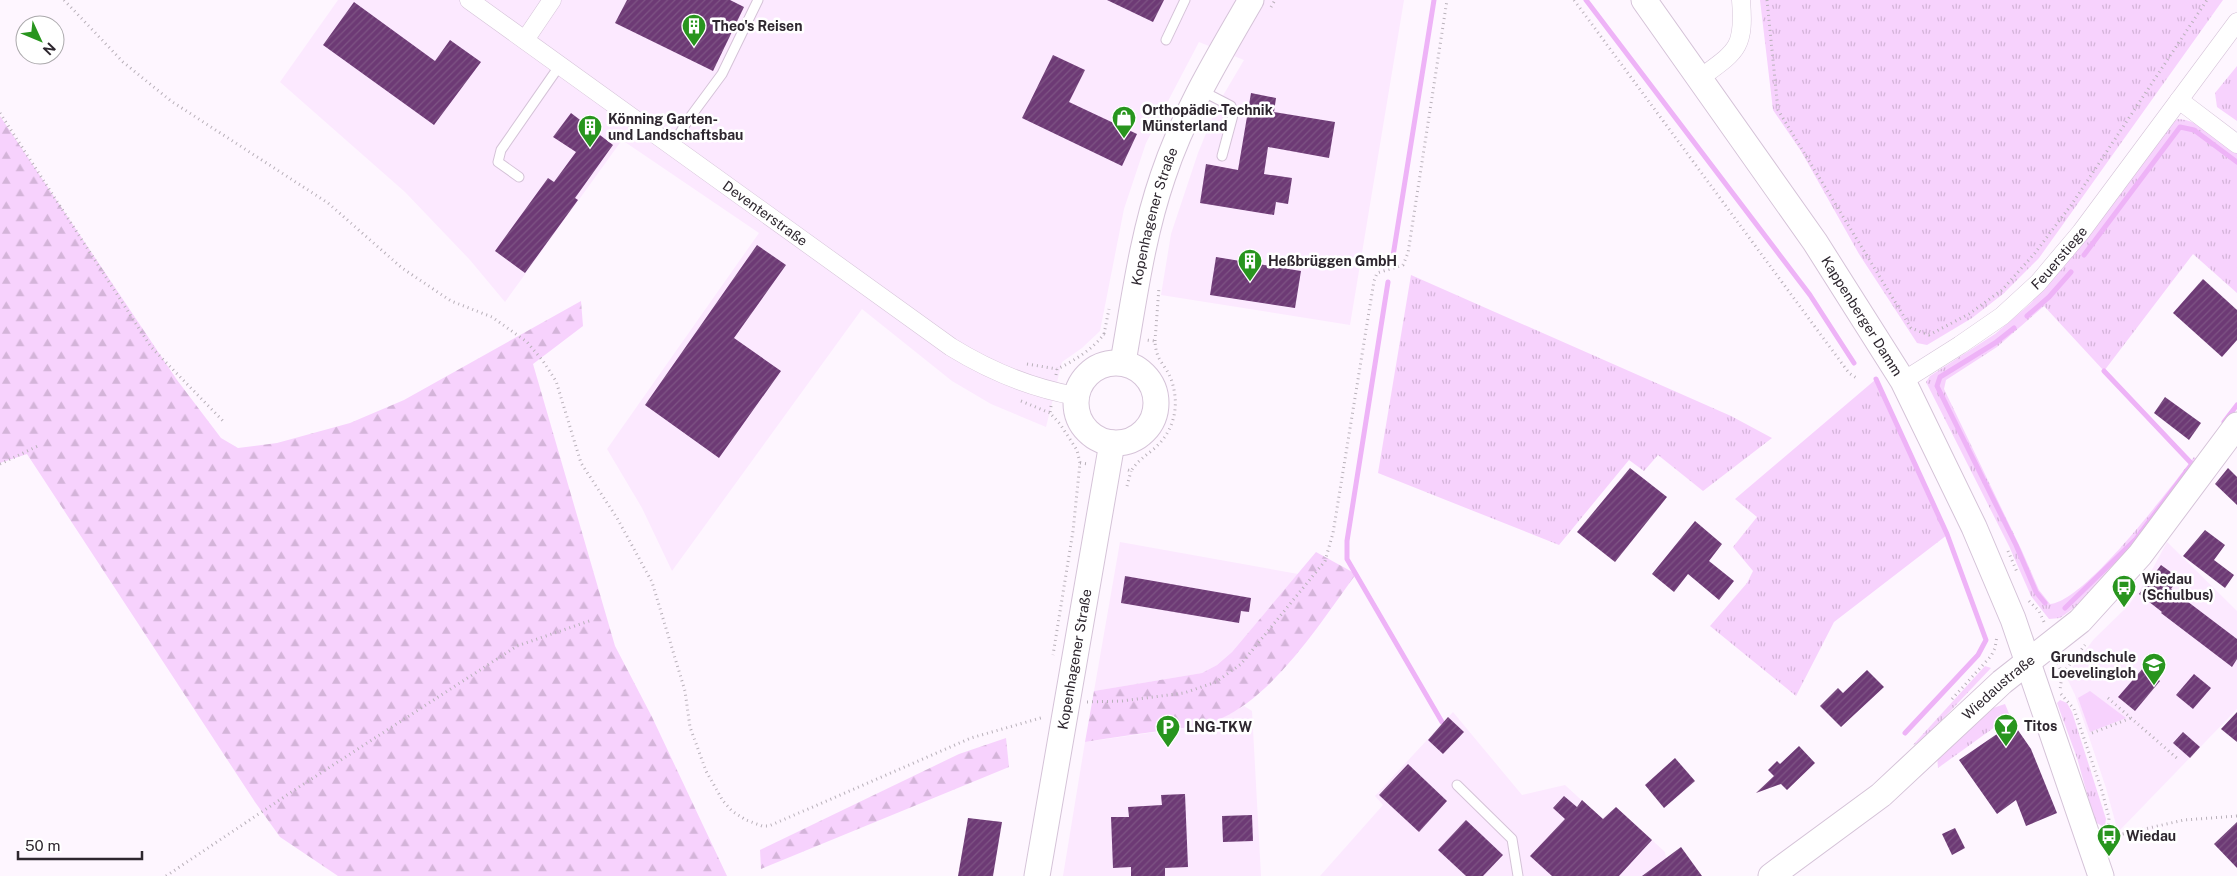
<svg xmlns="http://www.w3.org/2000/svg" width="2237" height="876" viewBox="0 0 2237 876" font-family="'Public Sans',sans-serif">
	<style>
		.built { fill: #fce9ff }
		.grass { fill: url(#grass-tufts) }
		.forest { fill: url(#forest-firs) }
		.green { fill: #f7d2fd }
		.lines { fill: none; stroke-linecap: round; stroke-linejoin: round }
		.stream { stroke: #eeb3f7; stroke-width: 5 }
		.building { fill: url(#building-hatch) }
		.lane-casing { stroke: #d5c3d8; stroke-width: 11 }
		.street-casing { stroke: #d5c3d8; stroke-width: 19 }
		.secondary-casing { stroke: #d5c3d8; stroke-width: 27 }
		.path { stroke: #b9b1ba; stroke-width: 3; stroke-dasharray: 1 4; stroke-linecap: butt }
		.lane { stroke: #fff; stroke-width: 9 }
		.street { stroke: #fff; stroke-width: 18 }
		.secondary { stroke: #fff; stroke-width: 25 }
		.labels { text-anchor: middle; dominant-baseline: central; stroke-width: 5; stroke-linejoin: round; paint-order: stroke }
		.poi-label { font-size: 14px; font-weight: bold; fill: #2e272f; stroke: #fff; text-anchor: start }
		.street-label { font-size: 14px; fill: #2e272f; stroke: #fff }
	</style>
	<defs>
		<pattern id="grass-tufts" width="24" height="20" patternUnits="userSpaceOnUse" patternTransform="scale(1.25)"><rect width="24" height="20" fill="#f7d2fd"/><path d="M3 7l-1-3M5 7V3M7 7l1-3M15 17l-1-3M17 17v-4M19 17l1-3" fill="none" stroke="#d4b4d9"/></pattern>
		<pattern id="forest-firs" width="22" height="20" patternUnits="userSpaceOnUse" patternTransform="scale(1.25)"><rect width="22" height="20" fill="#f7d2fd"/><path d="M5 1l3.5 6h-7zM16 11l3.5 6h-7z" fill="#d4b4d9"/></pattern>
		<pattern id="building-hatch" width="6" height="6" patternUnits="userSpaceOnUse" patternTransform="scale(1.25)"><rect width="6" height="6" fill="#6d3a75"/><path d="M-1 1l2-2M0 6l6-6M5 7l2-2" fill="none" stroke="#7e5484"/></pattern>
	</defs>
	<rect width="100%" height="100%" fill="#fef6ff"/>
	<!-- built -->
	<g class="built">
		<polygon points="338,0 1404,0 1350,325 1161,295 1171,234 1198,153 1218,104 1244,60 1199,42 1146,143 1124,209 1100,331 1082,348 1062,362 1046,427 991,404 952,381 862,309 672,571 642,508 607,449 759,233 622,140 505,302 470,260 405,192 280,82"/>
		<polygon points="1120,542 1298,574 1232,652 1217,665 1202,673 1094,691"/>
		<polygon points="2167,542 2237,611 2237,709 2118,832 2106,788 2075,695 2066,676 2094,639 2128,606 2146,581"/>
		<polygon points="1244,706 1252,711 1261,876 1063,876 1085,742 1185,728 1218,720"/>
		<polygon points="1453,712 1522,795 1565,785 1602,819 1616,807 1665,852 1669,876 1320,876 1383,805 1375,796"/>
	</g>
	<!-- grass -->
	<g class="grass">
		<polygon points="1760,0 2223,0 2039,258 2003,294 1972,318 1927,345 1917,343 1859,254 1801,151 1773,110"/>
		<polygon points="2237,66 2237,121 2217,107 2215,93"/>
		<path d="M2178 119C2201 120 2219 140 2237 153V293L2193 254 2104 371 2044 306 1997 347 1946 380 1944 389 2022 551 2039 590 2050 604C2085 602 2170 488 2194 457L2200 461 2143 537 2085 600 2060 618 2049 619 2031 596 2009 546 1926 382 1930 376 1995 334 2030 304 2053 279 2169 125Z"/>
		<polygon points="1411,275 1731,416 1772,438 1703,491 1658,455 1644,471 1629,460 1559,545 1378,473"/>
		<polygon points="1875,380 1947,535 1834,622 1796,696 1710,626 1747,583 1753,571 1733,547 1757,517 1735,499"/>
		<polygon points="1985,666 1991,668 1922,741 1913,745"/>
		<polygon points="2060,700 2067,703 2072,712 2106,819 2105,825 2102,826 2095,822 2077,758 2057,703"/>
		<polygon points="2005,704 2010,716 1938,768 1937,756 1987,710"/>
	</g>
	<!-- forest -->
	<g class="forest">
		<polygon points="0,116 177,380 221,438 238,448 277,443 350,423 404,400 581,301 583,326 533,364 615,646 652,717 727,876 338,876 280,837 255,802 27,454 0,463"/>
		<path d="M1316 552 1356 574C1321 622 1275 695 1220 719 1202 727 1179 728 1160 731 1135 734 1110 738 1085 742L1094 691 1202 673 1217 665 1232 652Z"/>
		<polygon points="1006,738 1009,767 761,869 760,850 959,754"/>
	</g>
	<!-- green -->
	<polygon class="green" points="2090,691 2126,718 2090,732 2078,698"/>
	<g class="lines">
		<!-- stream -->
		<g class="stream">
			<polyline points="1586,0 1810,295 1854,363"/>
			<polyline points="2084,255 2180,127 2194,130 2237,162"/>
			<polyline points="1393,256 1434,0"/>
			<polyline points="1388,282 1347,541 1347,559 1442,722"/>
			<polyline points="2027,316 2049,297 2071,272"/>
			<polyline points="2014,328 1995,343 1940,377 1937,386 2016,545 2036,592 2045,603"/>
			<polyline points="1876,379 1947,534 1986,640 1978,655 1905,733"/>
			<polyline points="2224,422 2237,405"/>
			<polyline points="2065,608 2136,539 2192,464 2104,371"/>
		</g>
	</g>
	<!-- building -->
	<g class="building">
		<polygon points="627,0 730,0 744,7 713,71 615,23"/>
		<polygon points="1107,0 1164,0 1153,22"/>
		<polygon points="354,2 435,61 450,40 481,62 434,125 323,45"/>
		<polygon points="1053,55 1085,70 1069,102 1137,134 1122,166 1022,118"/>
		<polygon points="1251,93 1276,98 1274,112 1335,122 1329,158 1268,147 1264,174 1292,178 1288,204 1276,202 1274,215 1200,203 1206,164 1238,170"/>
		<polygon points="571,113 613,145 575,198 578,200 525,273 495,251 548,178 554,182 576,152 553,137"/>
		<polygon points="757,245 786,265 734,338 781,371 719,458 645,405"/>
		<polygon points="1216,257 1301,271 1295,308 1210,295"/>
		<polygon points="2203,279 2237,310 2237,340 2222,357 2173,313"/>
		<polygon points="2165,397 2201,423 2189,440 2154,413"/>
		<polygon points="1630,468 1667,497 1615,562 1577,532"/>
		<polygon points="2228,468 2237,477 2237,505 2215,484"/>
		<polygon points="1695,521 1722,544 1709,561 1734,581 1719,600 1688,574 1674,592 1652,574"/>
		<polygon points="2205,530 2225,545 2214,560 2234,575 2225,588 2183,556"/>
		<polygon points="2161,565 2179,578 2171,589 2237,639 2237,659 2232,667 2161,613 2162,612 2139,594"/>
		<polygon points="1125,576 1251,598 1249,612 1241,611 1239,623 1121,603"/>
		<polygon points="2144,667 2160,681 2135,711 2118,697"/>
		<polygon points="1867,670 1884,687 1841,727 1820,706 1838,688 1843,693"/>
		<polygon points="2194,674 2211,688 2193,709 2176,695"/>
		<polygon points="2237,712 2237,742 2221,729"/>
		<polygon points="1448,717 1464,732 1443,754 1428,740"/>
		<polygon points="2013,723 2031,749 2057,813 2026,826 2016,800 1997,814 1959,760"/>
		<polygon points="2183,732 2200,747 2190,758 2173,743"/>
		<polygon points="1799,746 1815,763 1787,790 1781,784 1756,793 1774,776 1768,770 1777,761 1780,764"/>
		<polygon points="1675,758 1695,781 1664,808 1645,785"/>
		<polygon points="1408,764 1447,801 1419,832 1379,795"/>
		<polygon points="1185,794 1188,867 1165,868 1165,876 1131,876 1131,867 1113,868 1111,817 1129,817 1128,807 1162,805 1161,795"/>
		<polygon points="1564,796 1577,807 1582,800 1603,819 1616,807 1652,840 1619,876 1552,876 1530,856 1565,819 1553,808"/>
		<polygon points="1252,815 1253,841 1223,842 1222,816"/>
		<polygon points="968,818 1002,822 993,876 958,876"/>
		<polygon points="1466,820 1503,855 1483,876 1466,876 1438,850"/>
		<polygon points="2237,822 2237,868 2214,844"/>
		<polygon points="1955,828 1965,848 1952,855 1942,834"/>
		<polygon points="1681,847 1702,876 1642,876"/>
	</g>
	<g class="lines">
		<defs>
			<g id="lane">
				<polyline points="1166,40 1185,0"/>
				<polyline points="1202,91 1231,106 1233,115 1222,156"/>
				<polyline points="672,146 688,120 722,74 758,0"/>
				<polyline points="519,177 498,162 501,150 560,65"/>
				<polyline points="1457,785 1512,839 1518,876"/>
			</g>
			<g id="street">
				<path id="s1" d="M469 0 951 347C990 371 1031 388 1076 396"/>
				<polyline points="525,40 552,0"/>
				<path d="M1700 78C1737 51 1745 48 1741 0"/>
				<polyline points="2179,100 2237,144"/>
				<path id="s2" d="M1903 381 1960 345 2002 316 2038 283 2081 232 2237 22"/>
			</g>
			<g id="secondary">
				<path id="s3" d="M1644 0 1815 242 1903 381 1974 527 2013 619 2101 876"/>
				<path id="s4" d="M1123 362C1134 300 1142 237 1163 176 1184 113 1218 57 1251 0"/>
				<circle cx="1116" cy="403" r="40"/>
				<path id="s5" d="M1037 876 1112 443"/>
				<path id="s6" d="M1771 876 1881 795 2002 682 2080 621 2140 555 2237 425"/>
			</g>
		</defs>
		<!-- lane casing -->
		<use href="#lane" class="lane-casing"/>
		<!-- street casing -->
		<use href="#street" class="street-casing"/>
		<!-- secondary casing -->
		<use href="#secondary" class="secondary-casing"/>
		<!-- path -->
		<g class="path">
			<polyline points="64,0 123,62 171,101 328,203 402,268 451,301 492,317 527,342 543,361 556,381 581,463 617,518 652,582 685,691 690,727 706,771 723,801 732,811 746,820 762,826 769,826 971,738 1044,717"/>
			<polyline points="1574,0 1849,373 1858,379"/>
			<polyline points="1767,0 1778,110 1911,328 1929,335 1969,314 2002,290 2035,253 2072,204 2207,0"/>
			<polyline points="1271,7 1275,0"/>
			<polyline points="0,113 151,347 225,423"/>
			<polyline points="1104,334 1109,309"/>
			<polyline points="1155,341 1159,287"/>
			<polyline points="1027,364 1057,369"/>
			<path d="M1056 375 1057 369C1074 361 1093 349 1104 334L1108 335"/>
			<polyline points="1021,401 1050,413"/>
			<polyline points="1051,406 1050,413 1060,424 1077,450 1080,463 1073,531 1053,655"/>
			<polyline points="1080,463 1089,464"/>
			<polyline points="0,464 40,445"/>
			<path d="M1128 470 1131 471C1138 460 1147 455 1156 447 1175 429 1180 404 1171 379 1165 363 1156 362 1155 341L1146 340"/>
			<polyline points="1127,486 1131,471"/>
			<polyline points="2008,551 2017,572"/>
			<polyline points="2029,601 2039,611 2045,624"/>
			<polyline points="2058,663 2062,674 2060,691"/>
			<polyline points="2063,673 2085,645"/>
			<polyline points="2061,694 2074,709 2102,791 2109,818 2108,832"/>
			<polyline points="2108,698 2179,760"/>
			<polyline points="1952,699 1991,656 1995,648 1997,636"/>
			<polyline points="1087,702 1122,701 1184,693 1216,682 1241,664 1325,561 1333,533 1374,281 1377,273 1403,265 1408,253 1447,0"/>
			<polyline points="2092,733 2131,718"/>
			<polyline points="2108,835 2114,836 2184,820 2237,816"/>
			<polyline points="166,876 296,789 517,646 592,620"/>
		</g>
		<!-- lane -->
		<use href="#lane" class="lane"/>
		<!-- street -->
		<use href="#street" class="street"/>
		<!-- secondary -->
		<use href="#secondary" class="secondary"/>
	</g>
	<!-- icons -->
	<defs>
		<symbol id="building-pin" viewBox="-11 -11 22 30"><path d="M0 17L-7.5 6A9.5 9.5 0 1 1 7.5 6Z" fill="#28951e" stroke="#fff"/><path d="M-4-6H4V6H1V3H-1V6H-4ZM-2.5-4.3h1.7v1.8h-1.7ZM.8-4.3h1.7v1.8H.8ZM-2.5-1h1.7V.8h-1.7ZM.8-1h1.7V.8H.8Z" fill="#fff"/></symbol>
		<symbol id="shop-pin" viewBox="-11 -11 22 30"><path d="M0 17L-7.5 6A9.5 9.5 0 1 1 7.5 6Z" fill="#28951e" stroke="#fff"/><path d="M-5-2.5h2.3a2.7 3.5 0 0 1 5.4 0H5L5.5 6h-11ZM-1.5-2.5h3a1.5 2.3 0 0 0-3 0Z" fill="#fff"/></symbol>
		<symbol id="bus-pin" viewBox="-11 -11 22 30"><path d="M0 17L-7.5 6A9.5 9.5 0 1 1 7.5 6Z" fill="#28951e" stroke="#fff"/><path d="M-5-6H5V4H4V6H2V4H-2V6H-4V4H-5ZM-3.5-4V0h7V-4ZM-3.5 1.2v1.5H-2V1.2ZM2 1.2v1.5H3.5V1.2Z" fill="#fff"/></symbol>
		<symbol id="school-pin" viewBox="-11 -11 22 30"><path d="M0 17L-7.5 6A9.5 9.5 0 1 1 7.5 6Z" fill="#28951e" stroke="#fff"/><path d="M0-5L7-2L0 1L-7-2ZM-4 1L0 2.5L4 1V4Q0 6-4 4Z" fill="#fff"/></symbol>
		<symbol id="bar-pin" viewBox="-11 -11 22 30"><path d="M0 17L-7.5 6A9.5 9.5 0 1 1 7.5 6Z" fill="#28951e" stroke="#fff"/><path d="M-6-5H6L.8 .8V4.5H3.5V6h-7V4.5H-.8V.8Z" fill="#fff"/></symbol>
		<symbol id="parking-pin" viewBox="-11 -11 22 30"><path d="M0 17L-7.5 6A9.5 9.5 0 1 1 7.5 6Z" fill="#28951e" stroke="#fff"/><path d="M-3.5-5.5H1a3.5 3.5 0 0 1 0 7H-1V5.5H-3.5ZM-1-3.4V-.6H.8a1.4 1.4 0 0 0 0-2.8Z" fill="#fff"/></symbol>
	</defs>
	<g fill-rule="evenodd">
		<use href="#building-pin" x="680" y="12" width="28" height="38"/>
		<use href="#shop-pin" x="1110" y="104" width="28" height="38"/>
		<use href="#building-pin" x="576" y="113" width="28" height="38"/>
		<use href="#building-pin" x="1236" y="247" width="28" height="38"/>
		<use href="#bus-pin" x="2110" y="573" width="28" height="38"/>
		<use href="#school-pin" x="2140" y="651" width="28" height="38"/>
		<use href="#bar-pin" x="1992" y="712" width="28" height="38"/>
		<use href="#parking-pin" x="1154" y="713" width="28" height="38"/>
		<use href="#bus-pin" x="2095" y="822" width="28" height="38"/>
	</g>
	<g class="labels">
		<!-- poi labels -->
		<g class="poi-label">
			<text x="712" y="26">Theo's Reisen</text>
			<text x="1142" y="110">Orthopädie-Technik<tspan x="1142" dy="16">Münsterland</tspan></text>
			<text x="608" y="119">Könning Garten-<tspan x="608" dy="16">und Landschaftsbau</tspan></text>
			<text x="1268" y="261">Heßbrüggen GmbH</text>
			<text x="2142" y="579">Wiedau<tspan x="2142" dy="16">(Schulbus)</tspan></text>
			<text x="2136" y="657" text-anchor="end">Grundschule<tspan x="2136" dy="16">Loevelingloh</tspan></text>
			<text x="2024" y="726">Titos</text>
			<text x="1186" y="727">LNG-TKW</text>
			<text x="2126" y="836">Wiedau</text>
		</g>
		<!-- street labels -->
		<g class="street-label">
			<text stroke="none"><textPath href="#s1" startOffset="365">Deventerstraße</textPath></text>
			<text stroke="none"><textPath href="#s4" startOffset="149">Kopenhagener Straße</textPath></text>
			<text stroke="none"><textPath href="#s2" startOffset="200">Feuerstiege</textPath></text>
			<text stroke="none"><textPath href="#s3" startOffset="384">Kappenberger Damm</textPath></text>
			<text stroke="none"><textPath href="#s5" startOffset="220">Kopenhagener Straße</textPath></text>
			<text stroke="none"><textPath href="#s6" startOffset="296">Wiedaustraße</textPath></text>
		</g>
	</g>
	<!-- north arrow -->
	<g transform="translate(40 40) rotate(134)"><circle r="24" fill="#ffffff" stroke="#aba9ac"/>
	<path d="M0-4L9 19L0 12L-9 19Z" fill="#28951e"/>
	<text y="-8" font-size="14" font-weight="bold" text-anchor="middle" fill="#2e272f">N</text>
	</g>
	<!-- scale -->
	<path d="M18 851v8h124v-8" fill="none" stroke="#2e272f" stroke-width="2.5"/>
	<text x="25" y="851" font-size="15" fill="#2e272f" stroke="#ffffff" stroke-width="4" paint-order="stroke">50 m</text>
</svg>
